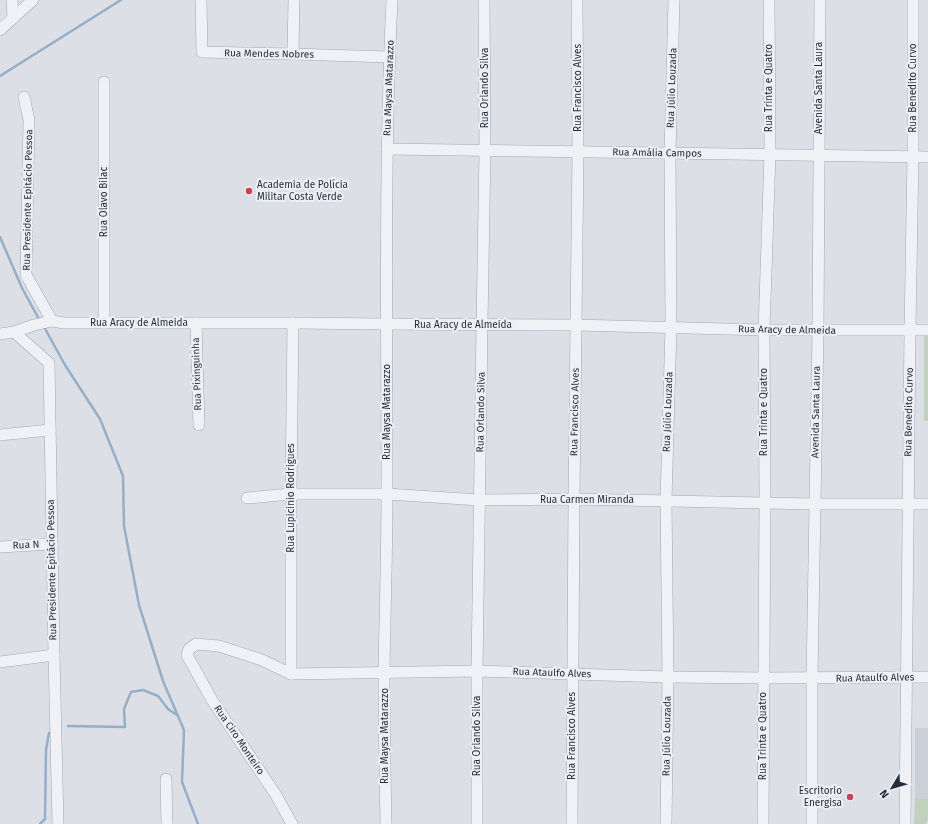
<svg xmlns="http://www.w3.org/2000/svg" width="928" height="824" viewBox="0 0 928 824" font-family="'Fira Sans',sans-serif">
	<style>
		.built { fill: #cacfd8 }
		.green { fill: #c2d0be }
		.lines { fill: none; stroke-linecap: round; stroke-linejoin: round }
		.stream { stroke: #97aec7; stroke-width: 2.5 }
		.minor-casing { stroke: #a2a7b0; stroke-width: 12 }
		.minor { stroke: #eff1f5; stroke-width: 11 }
		.poi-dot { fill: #cc4155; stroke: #eceff4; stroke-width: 1.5 }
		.labels { text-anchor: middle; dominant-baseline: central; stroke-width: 4; stroke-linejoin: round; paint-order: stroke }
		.street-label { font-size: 10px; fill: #262e3c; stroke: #eceff4 }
		.poi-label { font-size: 10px; fill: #262e3c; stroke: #eceff4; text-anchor: start }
	</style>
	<rect width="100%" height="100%" fill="#dce0e6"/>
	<!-- built -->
	<polygon class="built" points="915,728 928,728 928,799 915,798"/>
	<!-- green -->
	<g class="green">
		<rect x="924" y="336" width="4" height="85"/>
		<polygon points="915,798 928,799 928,820 926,824 914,824"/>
	</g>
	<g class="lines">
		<!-- stream -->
		<g class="stream">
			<polyline points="0,76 121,0"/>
			<polyline points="0,237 22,288 40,321"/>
			<polyline points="43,325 65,365 100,419 123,476 124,526 139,605 163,681 184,730 182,782 198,824"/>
			<polyline points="68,726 125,727 124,709 131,692 143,690 158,696 168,709 177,715"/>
			<polyline points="40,824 45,819 46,750 49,733"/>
		</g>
		<defs>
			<g id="minor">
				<polyline points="12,0 13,18"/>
				<polyline points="201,0 202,52 293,54 389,57"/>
				<polyline points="0,30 33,0"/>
				<polyline points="293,54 294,0"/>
				<polyline points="104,82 104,323"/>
				<polyline points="24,97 29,120 26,275 52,321"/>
				<polyline points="387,149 928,157"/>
				<polyline points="196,323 199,425"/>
				<polyline points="14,332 49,363 54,655 58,824"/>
				<polyline points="0,334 14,332 34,325 52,321 64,323 293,323 386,324 576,325 764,330 928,330"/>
				<polyline points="0,435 50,430"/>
				<polyline points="247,498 291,494 387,494 480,500 574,499 815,504 928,504"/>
				<polyline points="0,547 52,544"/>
				<polyline points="0,662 54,655"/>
				<polyline points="291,674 291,494 293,323"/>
				<polyline points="166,779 167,824"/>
				<polyline points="292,824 276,795 212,700 187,655 189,649 196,644 219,646 262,660 291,674 477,671 668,677 764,678 928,677"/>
				<path d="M386 824C385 773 384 722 384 671 385 611 387 552 387 493 387 328 384 164 392 0"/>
				<polyline points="477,824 477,671 482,324 485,150 484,0"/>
				<polyline points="572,824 574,499 578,152 577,0"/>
				<polyline points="666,824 668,677 666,500 671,327 670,153 674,0"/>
				<polyline points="763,824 765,502 764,330 770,154 769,0"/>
				<polyline points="812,824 812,678 818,331 820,0"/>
				<polyline points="905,824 910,330 913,156 913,0"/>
			</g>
		</defs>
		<!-- minor casing -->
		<use href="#minor" class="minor-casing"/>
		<!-- minor -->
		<use href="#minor" class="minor"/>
	</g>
	<!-- markers -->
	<g class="poi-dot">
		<circle cx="249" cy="191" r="4"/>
		<circle cx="850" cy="797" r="4"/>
	</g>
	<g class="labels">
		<!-- street labels -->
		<g class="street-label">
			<text transform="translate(269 54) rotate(1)">Rua Mendes Nobres</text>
			<text transform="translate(389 88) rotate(-88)">Rua Maysa Matarazzo</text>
			<text transform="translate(485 88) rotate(-90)">Rua Orlando Silva</text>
			<text transform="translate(578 88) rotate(-90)">Rua Francisco Alves</text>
			<text transform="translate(672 88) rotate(-88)">Rua Júlio Louzada</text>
			<text transform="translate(769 88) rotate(-90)">Rua Trinta e Quatro</text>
			<text transform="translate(819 88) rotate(-90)">Avenida Santa Laura</text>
			<text transform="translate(913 88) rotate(-90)">Rua Benedito Curvo</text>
			<text transform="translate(657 153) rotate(1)">Rua Amália Campos</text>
			<text transform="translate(28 200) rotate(-89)">Rua Presidente Epitácio Pessoa</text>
			<text transform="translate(104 202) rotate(-90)">Rua Olavo Bilac</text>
			<text x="139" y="323">Rua Aracy de Almeida</text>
			<text x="463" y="325">Rua Aracy de Almeida</text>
			<text transform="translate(787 330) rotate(1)">Rua Aracy de Almeida</text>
			<text transform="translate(197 374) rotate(-92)">Rua Pixinguinha</text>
			<text transform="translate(387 412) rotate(-90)">Rua Maysa Matarazzo</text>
			<text transform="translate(481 412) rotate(-89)">Rua Orlando Silva</text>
			<text transform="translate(575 412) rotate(-89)">Rua Francisco Alves</text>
			<text transform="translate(668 412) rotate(-88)">Rua Júlio Louzada</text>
			<text transform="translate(764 412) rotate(-90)">Rua Trinta e Quatro</text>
			<text transform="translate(816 412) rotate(-89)">Avenida Santa Laura</text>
			<text transform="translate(909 412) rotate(-89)">Rua Benedito Curvo</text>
			<text transform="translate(291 498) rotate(-90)">Rua Lupicinio Rodrigues</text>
			<text x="587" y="500">Rua Carmen Miranda</text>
			<text transform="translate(26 545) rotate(-3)">Rua N</text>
			<text transform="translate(52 570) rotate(-91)">Rua Presidente Epitácio Pessoa</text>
			<text transform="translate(552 673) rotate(2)">Rua Ataulfo Alves</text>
			<text transform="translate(875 678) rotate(-1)">Rua Ataulfo Alves</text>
			<text transform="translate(385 736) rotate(-90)">Rua Maysa Matarazzo</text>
			<text transform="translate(477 736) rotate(-90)">Rua Orlando Silva</text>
			<text transform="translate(572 736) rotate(-90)">Rua Francisco Alves</text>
			<text transform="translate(667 736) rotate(-89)">Rua Júlio Louzada</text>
			<text transform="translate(763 736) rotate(-90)">Rua Trinta e Quatro</text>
			<text transform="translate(239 740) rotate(56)">Rua Ciro Monteiro</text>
		</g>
		<!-- poi labels -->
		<g class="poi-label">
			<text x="257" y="185">Academia de Polícia<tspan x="257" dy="12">Militar Costa Verde</tspan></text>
			<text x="842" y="791" text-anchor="end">Escritorio<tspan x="842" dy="12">Energisa</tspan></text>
		</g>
	</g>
	<!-- north arrow -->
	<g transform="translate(892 788) rotate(232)" stroke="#eceff4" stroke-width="3" paint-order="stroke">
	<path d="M0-3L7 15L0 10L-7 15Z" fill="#262e3c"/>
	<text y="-6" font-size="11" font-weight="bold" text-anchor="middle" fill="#262e3c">N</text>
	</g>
</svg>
